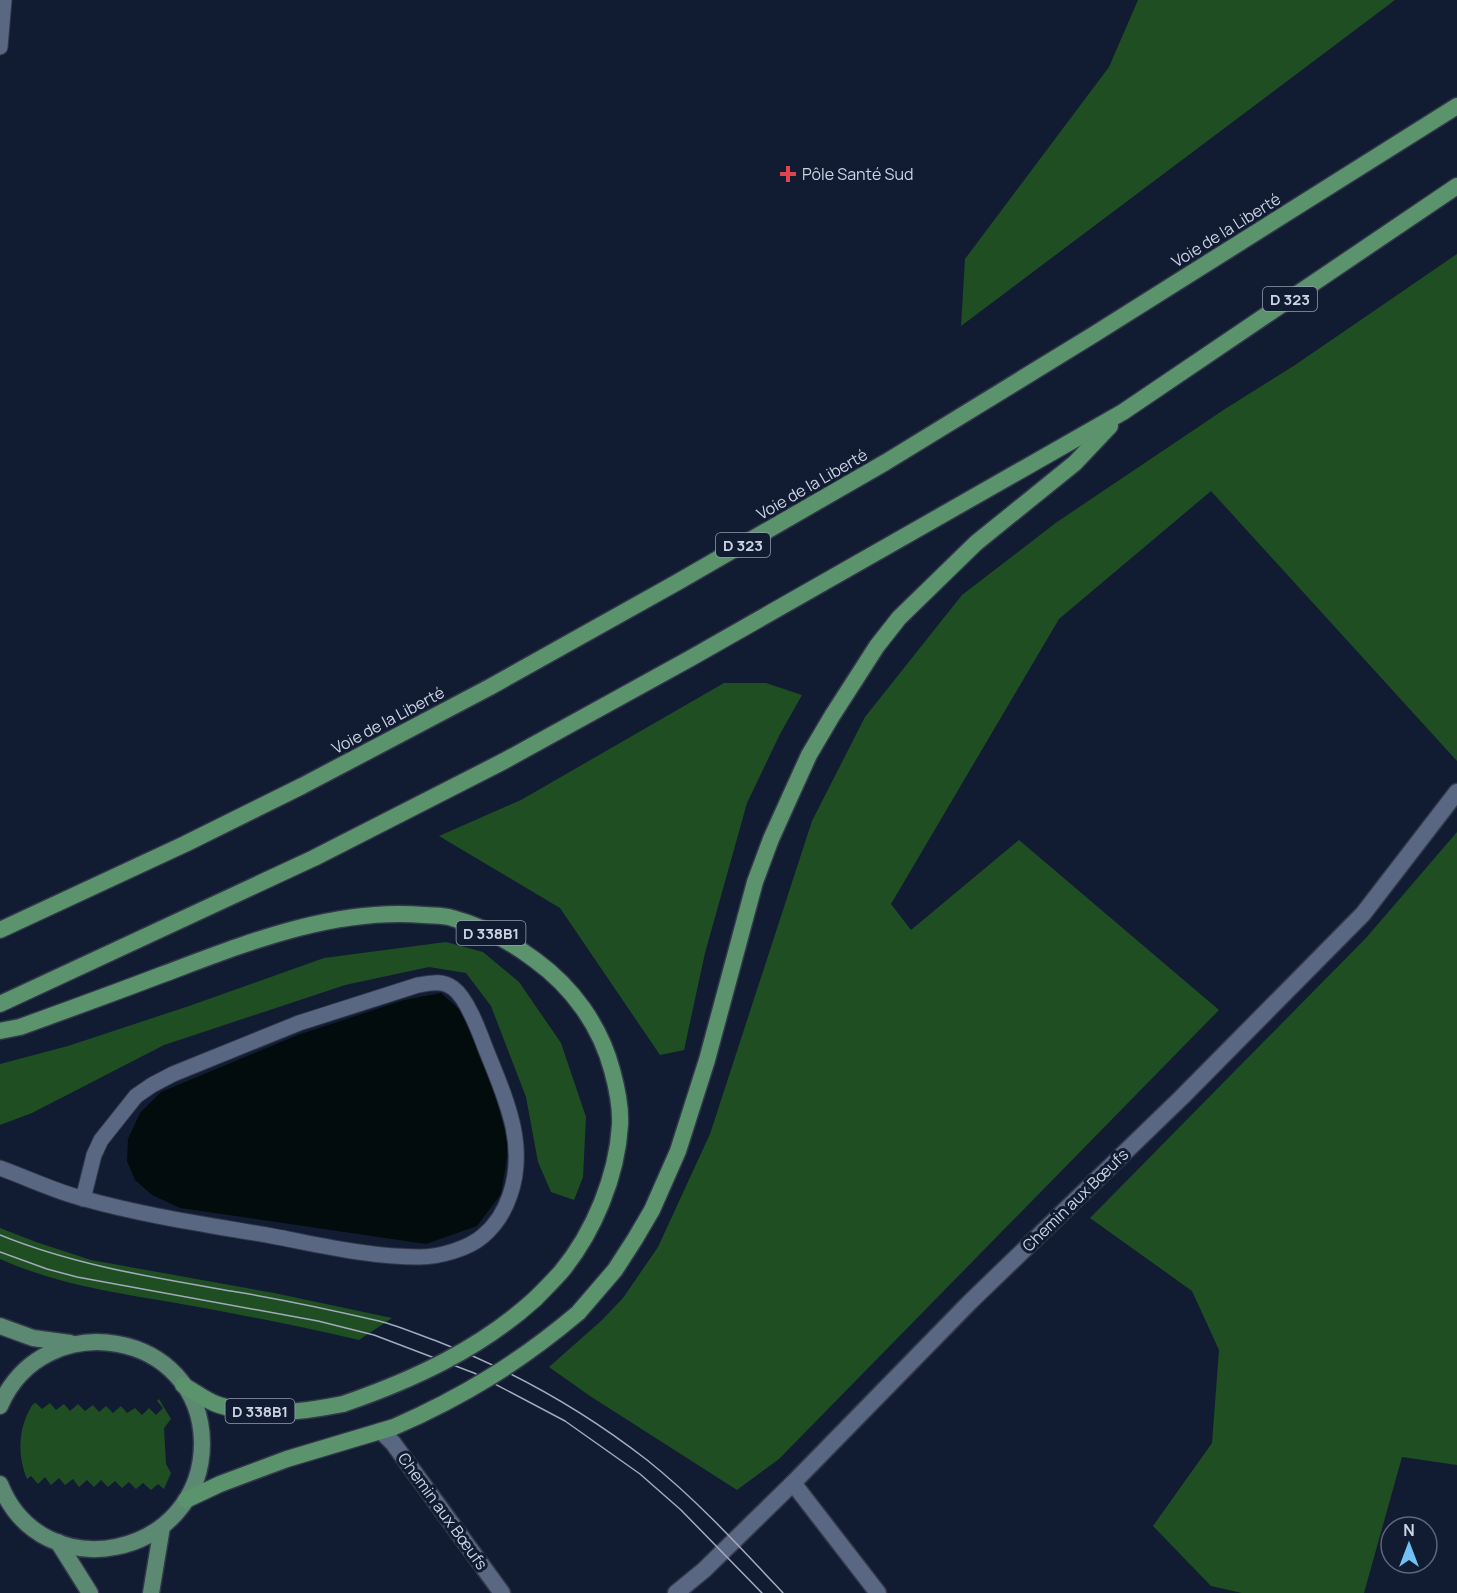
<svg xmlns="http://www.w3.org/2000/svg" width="1457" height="1593" viewBox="0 0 1457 1593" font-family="Manrope,sans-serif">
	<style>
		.green { fill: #1f4e23 }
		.water { fill: #030c0c }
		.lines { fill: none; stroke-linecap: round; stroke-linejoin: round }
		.service-casing { stroke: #32374a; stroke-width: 17 }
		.minor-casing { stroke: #32374a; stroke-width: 19 }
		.primary-casing { stroke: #32374a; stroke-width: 19 }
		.trunk-casing { stroke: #32374a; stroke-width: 19 }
		.service { stroke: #5a6783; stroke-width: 15 }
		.minor { stroke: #5a6783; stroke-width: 16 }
		.primary { stroke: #5b8972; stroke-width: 16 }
		.trunk { stroke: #5b946c; stroke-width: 16 }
		.tram { stroke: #a2abbc; stroke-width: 1.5 }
		.trunk-bridge-casing { stroke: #32374a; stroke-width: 19; stroke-linecap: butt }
		.trunk-bridge { stroke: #5b946c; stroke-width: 16 }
		.health-dot { fill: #e0444e; stroke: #111c33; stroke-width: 2 }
		.labels { text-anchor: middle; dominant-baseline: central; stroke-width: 6; stroke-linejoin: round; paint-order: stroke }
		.shield { fill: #111c33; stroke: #949daf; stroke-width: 1.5 }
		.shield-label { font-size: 15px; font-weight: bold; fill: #ccd4e4 }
		.poi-label { font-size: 16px; fill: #ccd4e4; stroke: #111c33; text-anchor: start }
		.street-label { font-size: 16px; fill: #ccd4e4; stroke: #111c33 }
	</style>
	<rect width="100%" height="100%" fill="#111c33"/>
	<!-- green -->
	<g class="green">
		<polygon points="1138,0 1395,0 961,326 965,259 1109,67"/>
		<polygon points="1457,254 1457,761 1211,491 1059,619 891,904 911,930 1019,840 1219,1010 779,1459 737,1490 590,1396 549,1367 601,1321 623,1298 658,1247 710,1134 812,821 865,717 962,595 1057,522 1225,409 1295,365"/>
		<polygon points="724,683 766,683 802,695 780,734 747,803 705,953 684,1050 660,1055 560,908 439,836 521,800"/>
		<polygon points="1457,832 1457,1465 1402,1457 1364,1593 1242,1593 1211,1586 1153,1526 1212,1443 1219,1350 1192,1291 1090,1218 1366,938"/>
		<polygon points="446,942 483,952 519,982 561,1043 586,1117 583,1177 574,1200 551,1192 538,1162 526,1097 491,1006 466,973 429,967 345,985 164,1045 32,1113 0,1125 0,1064 68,1046 189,1006 324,958"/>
		<path d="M0 1228 36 1242 91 1260 274 1293 392 1318 359 1340C299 1326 238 1314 176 1303 116 1293 56 1284 0 1259Z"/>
		<path d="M159 1399 171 1419 164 1428 166 1464 171 1473 164 1489 158 1484 151 1490 143 1483 136 1489 129 1482 122 1488 115 1481 108 1487 101 1480 94 1487 87 1480 79 1487 73 1479 65 1485 59 1478 51 1485 45 1477 38 1484 31 1476 27 1479C17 1454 18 1427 33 1404L36 1403 42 1409 50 1403 56 1410 64 1404 70 1411 78 1404 85 1411 93 1405 99 1412 106 1406 113 1413 121 1406 127 1413 135 1408 142 1415 149 1408 156 1415 163 1408 157 1401Z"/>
	</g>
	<!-- water -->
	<polygon class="water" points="441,993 460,1010 487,1067 509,1145 501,1194 477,1226 426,1244 180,1208 152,1195 135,1180 127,1161 128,1139 140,1113 161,1092 298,1035 404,1000"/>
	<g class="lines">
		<defs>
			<g id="service">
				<polyline points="0,47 4,0"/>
				<path d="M0 1168C28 1178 56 1192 85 1199 146 1216 209 1225 272 1236 320 1245 370 1257 419 1257 439 1257 468 1249 483 1236 496 1225 505 1210 510 1195 528 1143 504 1095 485 1047 479 1031 467 998 453 988 442 980 431 983 418 985L299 1023 173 1074 152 1085 136 1096 101 1140 94 1155 83 1199"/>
			</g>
			<g id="minor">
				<polyline points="381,1431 393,1443 502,1593"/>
				<polyline points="793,1483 878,1593"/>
				<polyline points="676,1593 704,1570 793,1483 970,1302 1181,1098 1363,914 1457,792"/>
			</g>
			<g id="primary">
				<polyline points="0,1326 33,1338 70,1343"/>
				<path d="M0 1406C44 1304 201 1330 202 1443 202 1558 42 1591 0 1484"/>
				<polyline points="58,1542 90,1593"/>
				<polyline points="151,1593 162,1527"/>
			</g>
			<g id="trunk">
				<polyline points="0,930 185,844 302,786 490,687 676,583 886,462 1093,335 1457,106"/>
				<polyline points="0,1004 314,858 504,761 691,658 1123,412 1457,186"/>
				<path d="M0 1031 20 1027C67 1010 114 993 161 975 244 944 333 907 424 915 433 916 443 915 452 918 482 926 511 942 535 960 572 987 600 1025 612 1070 617 1088 621 1107 620 1125 617 1176 594 1232 561 1272 553 1281 544 1290 535 1299"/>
				<polyline points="578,1313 615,1270 635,1239 652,1210 678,1151 707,1060 755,882 771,839 789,799 809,755 832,716 877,646 899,618 976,543 1075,463 1110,426"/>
				<path d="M183 1385C194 1391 206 1401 219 1405 259 1418 303 1412 343 1404"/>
				<polyline points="186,1500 220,1484 287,1459 394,1427"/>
			</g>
		</defs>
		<!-- service casing -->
		<use href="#service" class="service-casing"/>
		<!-- minor casing -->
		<use href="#minor" class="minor-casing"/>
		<!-- primary casing -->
		<use href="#primary" class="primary-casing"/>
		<!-- trunk casing -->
		<use href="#trunk" class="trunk-casing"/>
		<!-- service -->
		<use href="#service" class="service"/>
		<!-- minor -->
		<use href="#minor" class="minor"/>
		<!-- primary -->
		<use href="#primary" class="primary"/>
		<!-- trunk -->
		<use href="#trunk" class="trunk"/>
		<!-- tram -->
		<g class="tram">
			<path d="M0 1235C76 1266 157 1278 237 1292 285 1300 332 1310 379 1321 399 1326 419 1335 439 1342 513 1371 584 1411 647 1460 696 1499 740 1547 783 1593"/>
			<polyline points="0,1252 47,1269 77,1277 318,1321 374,1335 474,1373 565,1421 640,1474 681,1510 762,1593"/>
		</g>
		<defs>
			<g id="trunk-bridge">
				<path d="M343 1404C413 1380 480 1349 535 1299"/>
				<path d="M394 1427C463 1397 520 1362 578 1313"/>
			</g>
		</defs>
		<!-- trunk-bridge casing -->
		<use href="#trunk-bridge" class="trunk-bridge-casing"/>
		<!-- trunk-bridge -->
		<use href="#trunk-bridge" class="trunk-bridge"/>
	</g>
	<!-- markers -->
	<path class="health-dot" d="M785 165h6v6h6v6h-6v6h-6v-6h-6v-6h6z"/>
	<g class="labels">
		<!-- shield labels -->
		<g class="shield">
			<rect x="1263" y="287" width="54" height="24" rx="4.5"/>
			<rect x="716" y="533" width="54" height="24" rx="4.5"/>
			<rect x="456.5" y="921" width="69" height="24" rx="4.5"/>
			<rect x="225.5" y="1399" width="69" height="24" rx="4.5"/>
		</g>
		<g class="shield-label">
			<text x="1290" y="299">D 323</text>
			<text x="743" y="545">D 323</text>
			<text x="491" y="933">D 338B1</text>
			<text x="260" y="1411">D 338B1</text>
		</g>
		<!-- poi labels -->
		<g class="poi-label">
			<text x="802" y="174">Pôle Santé Sud</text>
		</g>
		<!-- street labels -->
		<g class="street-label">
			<text transform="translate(1226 230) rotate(-32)">Voie de la Liberté</text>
			<text transform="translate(812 484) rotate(-30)">Voie de la Liberté</text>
			<text transform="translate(388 720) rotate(-28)">Voie de la Liberté</text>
			<text transform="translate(1075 1200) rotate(-44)">Chemin aux Bœufs</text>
			<text transform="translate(443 1511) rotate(54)">Chemin aux Bœufs</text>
		</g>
	</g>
	<!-- north arrow -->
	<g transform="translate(1409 1545)"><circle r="28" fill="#111c33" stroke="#5c667a" stroke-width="1.5"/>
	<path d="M0-4.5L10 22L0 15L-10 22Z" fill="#72c1f5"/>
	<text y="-9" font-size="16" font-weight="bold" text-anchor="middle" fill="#ccd4e4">N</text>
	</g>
</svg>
